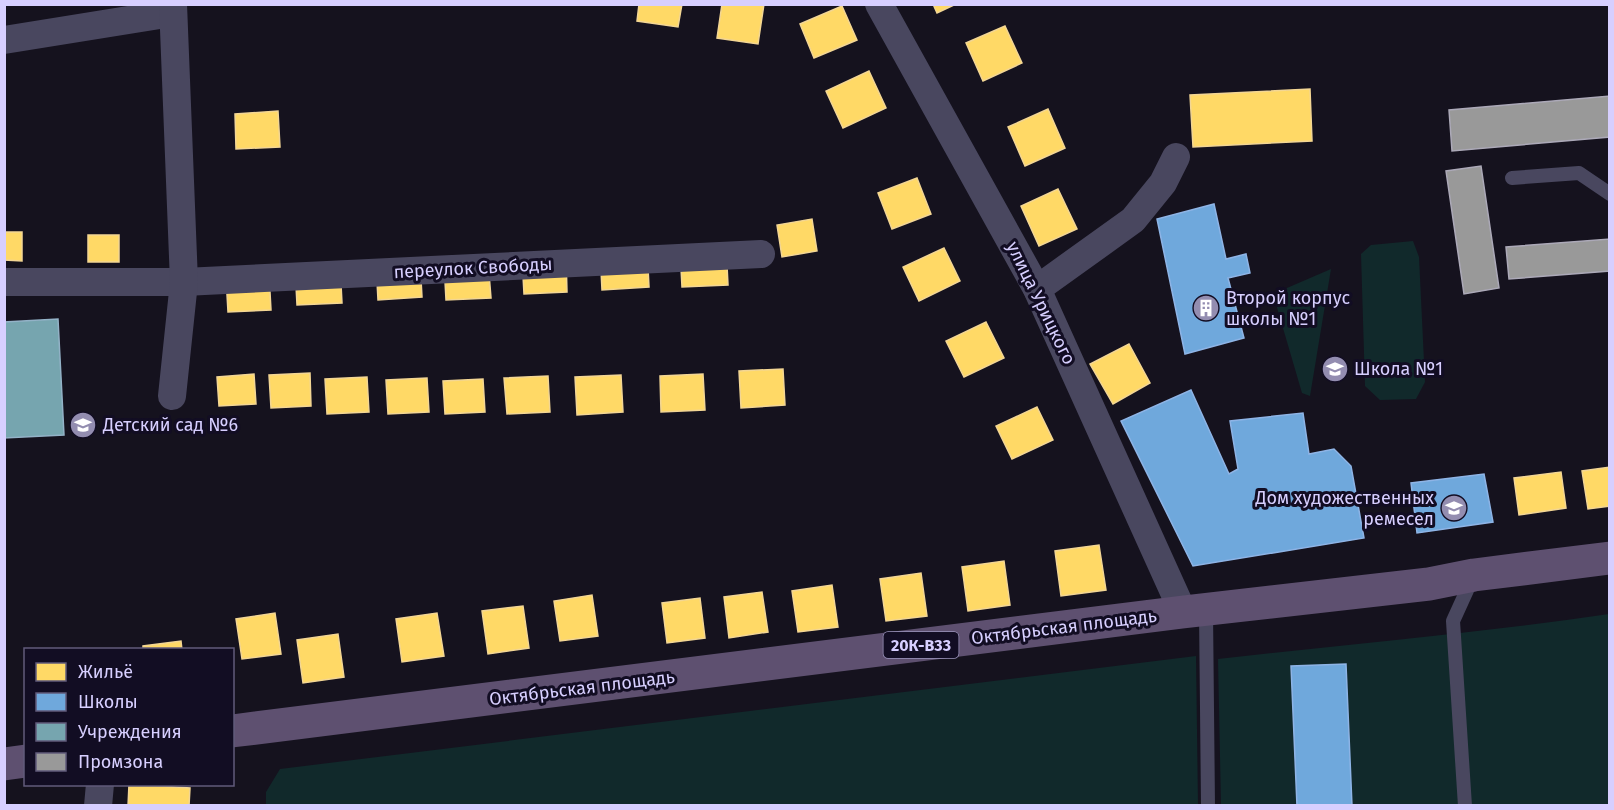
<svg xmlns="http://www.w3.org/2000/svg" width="1614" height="810" viewBox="0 0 1614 810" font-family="'Fira Sans',sans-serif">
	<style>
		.green { fill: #11292b }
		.homes { fill: #ffd966; stroke: #f3d694; stroke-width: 1.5 }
		.schools { fill: #6fa8dc; stroke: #8eb4e6; stroke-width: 1.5 }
		.public { fill: #76a5af; stroke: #93b2c7; stroke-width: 1.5 }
		.industry { fill: #999; stroke: #aca9b8; stroke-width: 1.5 }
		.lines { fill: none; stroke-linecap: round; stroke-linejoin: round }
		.service { stroke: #49475f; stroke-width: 14 }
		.minor { stroke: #49475f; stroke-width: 28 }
		.primary { stroke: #5e5070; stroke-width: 33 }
		.labels { text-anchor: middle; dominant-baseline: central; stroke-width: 6; stroke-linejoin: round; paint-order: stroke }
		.shield { fill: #120d23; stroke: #9c95bd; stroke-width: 1.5 }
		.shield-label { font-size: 16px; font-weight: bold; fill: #d7cfff }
		.street-label { font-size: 18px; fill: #d7cfff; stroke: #120d23 }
		.poi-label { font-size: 18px; fill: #d7cfff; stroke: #120d23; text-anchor: start }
	</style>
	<rect width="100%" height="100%" fill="#15121e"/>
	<!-- green -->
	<g class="green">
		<polygon points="1413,241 1419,257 1425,382 1416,399 1380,400 1365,386 1361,254 1371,245"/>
		<polygon points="1331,269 1310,396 1302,393 1273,294"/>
		<path d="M1609 614V805H1221L1218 659C1349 644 1479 633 1609 614Z"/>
		<polygon points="1196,656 1198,805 266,805 266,792 280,769"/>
	</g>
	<!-- homes -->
	<g class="homes">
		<polygon points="639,4 682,4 678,27 637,21"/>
		<polygon points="722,4 764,4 758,44 717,38"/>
		<polygon points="933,4 956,4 937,13"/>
		<polygon points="842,6 857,40 814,58 800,24"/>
		<polygon points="1005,26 1022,63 983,81 966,43"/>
		<polygon points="869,71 886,108 843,128 826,91"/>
		<polygon points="1310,89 1312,141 1193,147 1190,95"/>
		<polygon points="1048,109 1065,148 1025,166 1008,127"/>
		<polygon points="278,111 280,147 236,149 235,114"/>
		<polygon points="917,178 931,214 892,229 878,193"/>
		<polygon points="1058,189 1077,229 1039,246 1021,206"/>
		<polygon points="812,219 817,251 782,257 777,225"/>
		<polygon points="4,232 22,232 22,261 4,260"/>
		<rect x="88" y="235" width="31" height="27"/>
		<polygon points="726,246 728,285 682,287 680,249"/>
		<polygon points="647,247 649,287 602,290 600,250"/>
		<polygon points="944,248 960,281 919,301 903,267"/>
		<polygon points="566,255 567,292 524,294 522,258"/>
		<polygon points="420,261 422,297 378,300 376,263"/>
		<polygon points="488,261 491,298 446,300 444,263"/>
		<polygon points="340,265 342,303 297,305 295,267"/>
		<polygon points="269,274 271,310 228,312 226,277"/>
		<polygon points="986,322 1004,358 964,377 946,341"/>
		<polygon points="1129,344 1150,383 1113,404 1090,364"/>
		<polygon points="783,369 785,405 741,408 739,371"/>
		<polygon points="310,373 311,406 271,408 269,375"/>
		<polygon points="254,374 256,404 219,406 217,377"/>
		<polygon points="703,374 705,410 661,412 660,376"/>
		<polygon points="621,375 623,412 577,415 575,377"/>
		<polygon points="548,376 550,412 507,414 504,378"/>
		<polygon points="367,377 369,412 327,414 325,379"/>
		<polygon points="427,378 429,412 388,414 386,380"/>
		<polygon points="483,379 485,412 445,414 443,381"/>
		<polygon points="1037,407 1053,440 1012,459 996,426"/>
		<polygon points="1610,467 1610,506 1588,509 1582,471"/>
		<polygon points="1561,472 1566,508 1519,515 1514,478"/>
		<polygon points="1099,545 1106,590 1061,596 1055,551"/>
		<polygon points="1004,561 1010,605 968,611 962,567"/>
		<polygon points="921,573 927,616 886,621 880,579"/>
		<polygon points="832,585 838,627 798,632 792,591"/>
		<polygon points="762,592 768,632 729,638 724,597"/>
		<polygon points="592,595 598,636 560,641 554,601"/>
		<polygon points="700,598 705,638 667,643 662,603"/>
		<polygon points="523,606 529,648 488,654 482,611"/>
		<polygon points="275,613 281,654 242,659 236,619"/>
		<polygon points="437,613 444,656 402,662 396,619"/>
		<polygon points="338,634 344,677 303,683 297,640"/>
		<polygon points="181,641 182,650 143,650 143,646"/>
		<polygon points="129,784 190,788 189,806 128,806"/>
	</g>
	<!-- schools -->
	<g class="schools">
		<polygon points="1214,204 1226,259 1246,254 1250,273 1228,278 1244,338 1185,354 1157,219"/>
		<polygon points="1191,390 1229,474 1238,469 1230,421 1303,413 1309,454 1334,449 1351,466 1364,538 1193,566 1121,421"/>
		<polygon points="1484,474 1493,522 1417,533 1411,483"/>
		<polygon points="1346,664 1352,806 1297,806 1291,666"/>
	</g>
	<!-- public -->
	<polygon class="public" points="58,319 64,435 4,438 4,322"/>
	<!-- industry -->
	<g class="industry">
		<polygon points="1610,96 1610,137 1452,151 1449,110"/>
		<polygon points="1481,166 1499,288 1464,294 1446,171"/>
		<polygon points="1610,239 1610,271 1509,279 1506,247"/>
	</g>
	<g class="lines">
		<!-- service -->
		<g class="service">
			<polyline points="1512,178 1579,173 1610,194"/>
			<polyline points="1206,611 1208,806"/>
			<polyline points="1465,806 1453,621 1473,577"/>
		</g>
		<!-- minor -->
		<g class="minor">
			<polyline points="879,4 1037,289 1183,612"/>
			<polyline points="4,40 172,13"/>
			<polyline points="4,282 184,282 761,254"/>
			<polyline points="1037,289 1133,220 1163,183 1176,157"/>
			<polyline points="172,396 184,282 173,4"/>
			<polyline points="98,806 100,784"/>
		</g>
		<!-- primary -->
		<g class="primary">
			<polyline points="232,731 1183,612 1429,584 1474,575 1610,558"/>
			<polyline points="4,764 26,761"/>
		</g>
	</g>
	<!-- icons -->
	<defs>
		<symbol id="building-disc" viewBox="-11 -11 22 22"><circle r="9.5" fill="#938db0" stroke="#120d23"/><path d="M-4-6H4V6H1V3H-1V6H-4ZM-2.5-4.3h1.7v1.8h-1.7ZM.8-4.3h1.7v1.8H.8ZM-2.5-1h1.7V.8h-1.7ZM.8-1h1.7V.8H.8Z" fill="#fff"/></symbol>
		<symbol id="school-disc" viewBox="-11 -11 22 22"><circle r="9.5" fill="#938db0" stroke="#120d23"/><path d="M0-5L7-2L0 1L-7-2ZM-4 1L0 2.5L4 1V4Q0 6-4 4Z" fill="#fff"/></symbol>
	</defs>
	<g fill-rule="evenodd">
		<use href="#building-disc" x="1191" y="293" width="30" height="30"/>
		<use href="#school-disc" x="1320" y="354" width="30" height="30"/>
		<use href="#school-disc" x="68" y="410" width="30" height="30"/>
		<use href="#school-disc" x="1439" y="493" width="30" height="30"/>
	</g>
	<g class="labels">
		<!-- shield labels -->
		<rect class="shield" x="883.5" y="632" width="75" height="26" rx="4.5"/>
		<g class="shield-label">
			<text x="921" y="645">20К-В33</text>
		</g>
		<!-- street labels -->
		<g class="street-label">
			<text transform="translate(473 268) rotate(-3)">переулок Свободы</text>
			<text transform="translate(1041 303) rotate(64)">улица Урицкого</text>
			<text transform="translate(1064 627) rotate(-7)">Октябрьская площадь</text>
			<text transform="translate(582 688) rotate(-7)">Октябрьская площадь</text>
		</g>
		<!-- poi labels -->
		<g class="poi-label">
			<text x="1226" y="298">Второй корпус<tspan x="1226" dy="21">школы №1</tspan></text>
			<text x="1354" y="369">Школа №1</text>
			<text x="103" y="425">Детский сад №6</text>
			<text x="1434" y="498" text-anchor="end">Дом художественных<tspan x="1434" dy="21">ремесел</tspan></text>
		</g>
	</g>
	<!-- border -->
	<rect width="1614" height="810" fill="none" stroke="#d7cfff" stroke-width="12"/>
	<!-- legend -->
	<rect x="24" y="648" width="210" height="138" fill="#120d23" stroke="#615b7b" stroke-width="1.5"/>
	<rect x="36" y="663" width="30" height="18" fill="#ffd966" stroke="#615b7b" stroke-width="1.5"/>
	<text x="78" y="678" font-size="18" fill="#d7cfff">Жильё</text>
	<rect x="36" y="693" width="30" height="18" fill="#6fa8dc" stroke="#615b7b" stroke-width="1.5"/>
	<text x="78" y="708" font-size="18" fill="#d7cfff">Школы</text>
	<rect x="36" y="723" width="30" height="18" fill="#76a5af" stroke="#615b7b" stroke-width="1.5"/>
	<text x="78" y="738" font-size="18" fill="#d7cfff">Учреждения</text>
	<rect x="36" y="753" width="30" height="18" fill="#999999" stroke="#615b7b" stroke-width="1.5"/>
	<text x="78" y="768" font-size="18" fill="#d7cfff">Промзона</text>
</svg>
